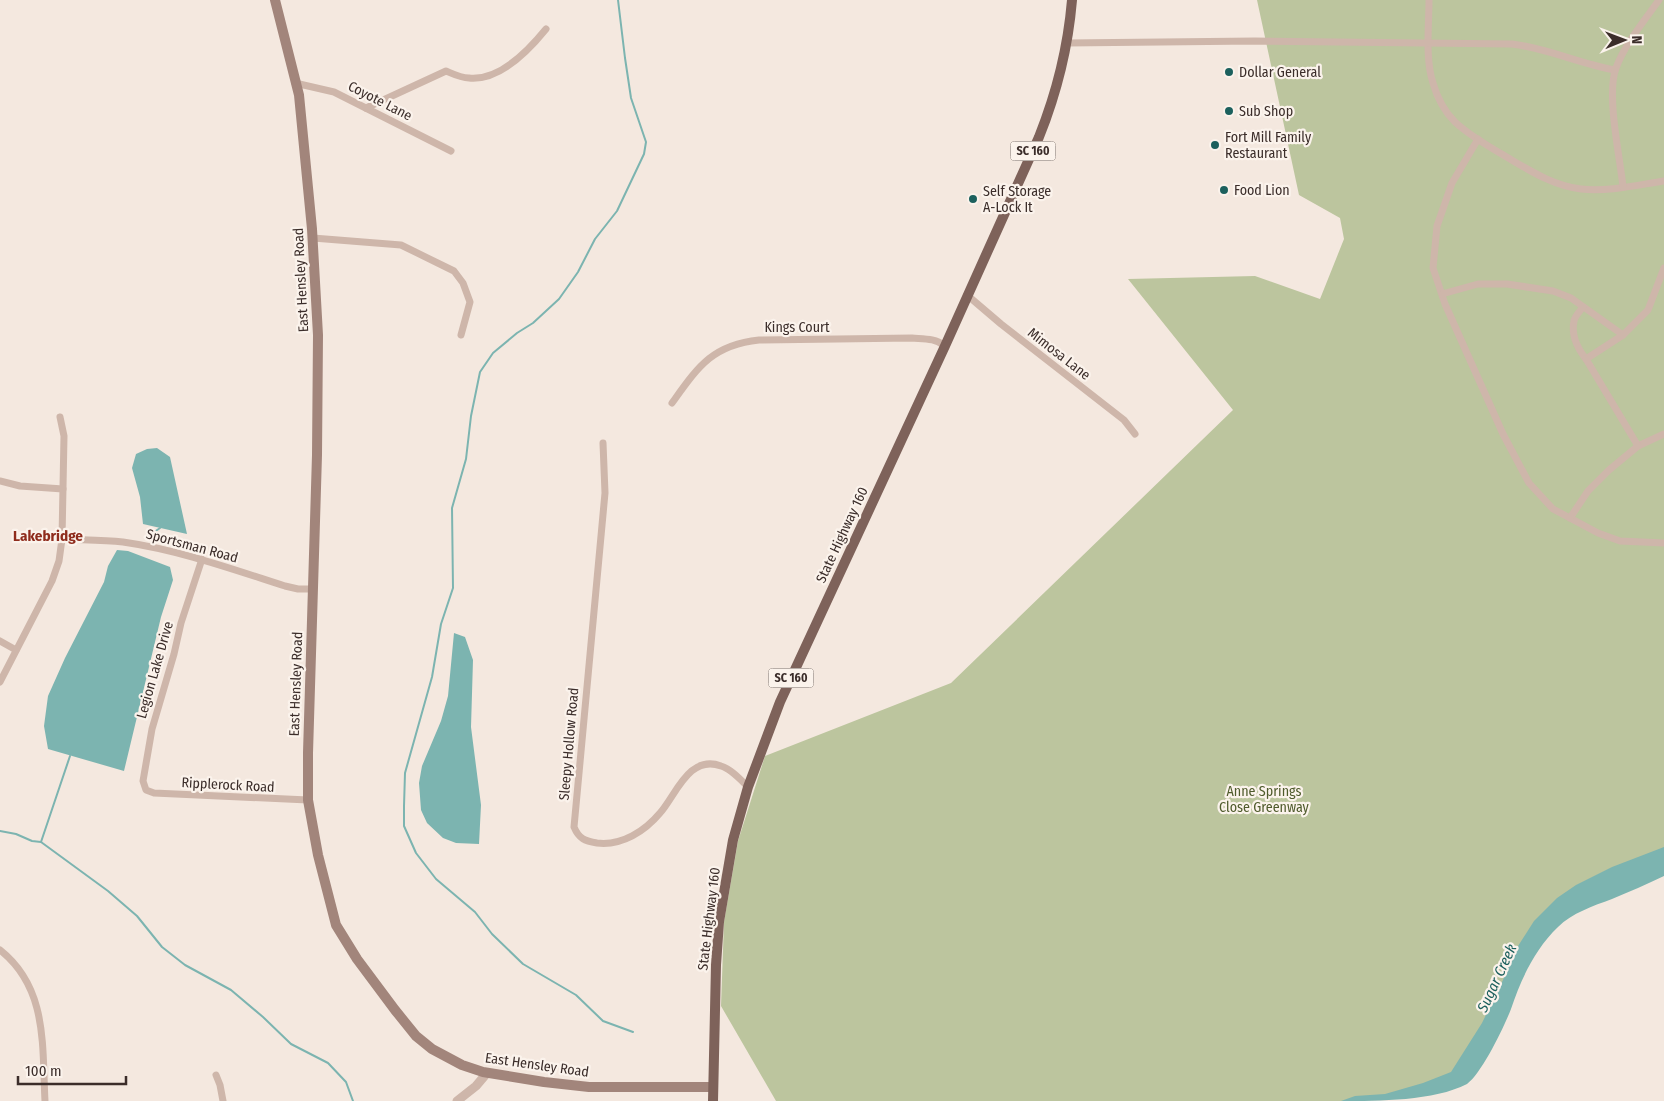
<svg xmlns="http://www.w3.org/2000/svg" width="1664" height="1101" viewBox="0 0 1664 1101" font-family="'Fira Sans Condensed',sans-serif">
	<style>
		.green { fill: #bcc59e }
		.water { fill: #7cb4b0 }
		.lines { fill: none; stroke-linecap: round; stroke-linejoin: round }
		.stream { stroke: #7cb4b0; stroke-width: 2 }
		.minor { stroke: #ceb6aa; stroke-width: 7 }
		.tertiary { stroke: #ceb6aa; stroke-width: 9 }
		.secondary { stroke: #a2857b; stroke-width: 10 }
		.primary { stroke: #7e625a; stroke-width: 10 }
		.poi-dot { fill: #1c605d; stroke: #fbf3ec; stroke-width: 2 }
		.labels { text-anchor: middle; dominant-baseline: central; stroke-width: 4.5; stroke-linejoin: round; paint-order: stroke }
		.shield { fill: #fbf3ec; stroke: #756864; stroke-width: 1 }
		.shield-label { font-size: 12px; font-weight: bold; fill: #3b2d2a }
		.poi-label { font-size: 14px; fill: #3b2d2a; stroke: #fbf3ec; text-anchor: start }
		.street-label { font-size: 14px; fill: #3b2d2a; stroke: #fbf3ec }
		.park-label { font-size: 14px; fill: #4f5b2c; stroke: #fbf3ec }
		.neighbourhood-label { font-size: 15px; font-weight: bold; fill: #8f2c1d; stroke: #fbf3ec }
		.water-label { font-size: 15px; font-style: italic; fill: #1c605d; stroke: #fbf3ec }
	</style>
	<rect width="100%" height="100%" fill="#f4e8df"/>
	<!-- green -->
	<polygon class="green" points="1257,0 1664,0 1664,861 1552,917 1461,1074 1363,1101 776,1101 721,1006 724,922 738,841 765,756 951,683 1233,410 1128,279 1255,276 1320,299 1344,239 1340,218 1299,195"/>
	<!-- water -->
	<g class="water">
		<polygon points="157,448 170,457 187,534 143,524 140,497 132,468 136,454 147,449"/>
		<polygon points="117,550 128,551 170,567 173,580 161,617 124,771 48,749 44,726 48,696 65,658 104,582 108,566"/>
		<polygon points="454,633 465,637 473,660 471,727 481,805 479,844 456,843 443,838 427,823 421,810 419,783 422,766 441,721 448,696"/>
		<path d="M1664 847V876C1647 884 1629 892 1612 899 1593 906 1572 913 1558 927 1535 949 1521 979 1511 1009 1504 1027 1482 1073 1467 1084 1434 1101 1379 1101 1341 1101L1355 1096 1385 1094 1423 1083 1451 1072 1482 1023 1503 980 1513 954 1534 921 1557 898 1576 885 1612 867Z"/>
	</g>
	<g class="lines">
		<!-- stream -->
		<g class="stream">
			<polyline points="618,0 625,58 631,98 646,142 644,154 617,211 595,239 578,272 559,299 533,323 517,333 493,353 480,372 471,416 466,459 452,508 453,588 441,624 432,677 405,773 404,806 404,826 416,853 436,879 475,912 492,934 523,964 576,995 603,1021 633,1032"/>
			<polyline points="146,538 160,528"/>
			<polyline points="0,831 16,834 32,841 41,842 108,891 137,916 162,947 185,965 231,990 263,1017 291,1044 328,1063 346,1082 353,1101"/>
			<polyline points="41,842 70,756"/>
		</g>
		<!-- minor -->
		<g class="minor">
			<path d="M1429 0C1429 25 1425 59 1433 83 1437 97 1445 112 1455 122 1470 136 1488 146 1505 156 1529 170 1553 186 1581 189 1608 192 1637 185 1664 181"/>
			<path d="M1067 43 1255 41 1512 44C1547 48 1580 64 1615 70"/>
			<polyline points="295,83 334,92 451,151"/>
			<path d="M366 108 446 71C453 74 461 78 469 78 499 81 529 50 546 29"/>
			<polyline points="1478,139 1452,183 1437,226 1433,268 1445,304 1503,434 1529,483 1553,509 1598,533 1620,541 1664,543"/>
			<path d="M1623 187C1620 157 1606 95 1616 68 1625 44 1644 21 1659 0"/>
			<polyline points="313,238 401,245 454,271 463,283 470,302 461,335"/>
			<polyline points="1442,294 1478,284 1507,284 1553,291 1571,298 1623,335"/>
			<polyline points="967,295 1001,324 1124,420 1135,434"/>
			<path d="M1583 307C1580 311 1575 316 1574 321 1571 335 1578 349 1586 359"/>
			<path d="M672 403C698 367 712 345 759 340L912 338C924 339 935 338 945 346"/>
			<path d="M603 443 605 493 574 827C579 839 585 841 597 843 622 846 645 831 660 813 676 795 689 754 721 766 731 769 740 779 748 787"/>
			<polyline points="1638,446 1664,434"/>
			<polyline points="0,481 20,486 63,489"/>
			<polyline points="1570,518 1588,491 1609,470 1638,446 1586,359 1623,335 1648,310 1664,268"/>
			<path d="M62 539C82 540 103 540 123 542 179 550 232 569 285 586L298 589H312"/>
			<polyline points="202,559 181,623 174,654 152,729 143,781 146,790 154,793 308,800"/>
			<polyline points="0,641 16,650"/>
			<polyline points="0,682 52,581 59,561 62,539 64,436 60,417"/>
			<path d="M0 950C48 988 42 1046 45 1101"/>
			<polyline points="216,1075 220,1085 223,1101"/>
		</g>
		<!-- tertiary -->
		<polyline class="tertiary" points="457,1101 476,1086 487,1073"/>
		<!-- secondary -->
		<polyline class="secondary" points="275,0 299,95 312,229 318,335 317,455 308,753 308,800 318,855 336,925 357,959 395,1010 416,1036 432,1049 462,1065 483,1072 544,1082 589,1087 713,1087"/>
		<!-- primary -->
		<path class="primary" d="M713 1101 716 965 719 922 733 840 748 787 780 702 945 346 1039 137C1057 92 1068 48 1072 0"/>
	</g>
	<!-- markers -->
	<g class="poi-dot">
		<circle cx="1229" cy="72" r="5"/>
		<circle cx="1229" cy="111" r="5"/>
		<circle cx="1215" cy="145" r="5"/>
		<circle cx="1224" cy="190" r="5"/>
		<circle cx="973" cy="199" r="5"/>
	</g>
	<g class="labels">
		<!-- shield labels -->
		<g class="shield">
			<rect x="1010.5" y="141.5" width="45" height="19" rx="4"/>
			<rect x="768.5" y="668.5" width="45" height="19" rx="4"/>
		</g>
		<g class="shield-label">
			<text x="1033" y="151">SC 160</text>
			<text x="791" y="678">SC 160</text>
		</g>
		<!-- poi labels -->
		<g class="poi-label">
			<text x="1239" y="72">Dollar General</text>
			<text x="1239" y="111">Sub Shop</text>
			<text x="1225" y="137">Fort Mill Family<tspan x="1225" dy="16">Restaurant</tspan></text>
			<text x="1234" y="190">Food Lion</text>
			<text x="983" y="191">Self Storage<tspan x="983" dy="16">A-Lock It</tspan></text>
		</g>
		<!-- street labels -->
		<g class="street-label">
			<text transform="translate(380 101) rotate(27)">Coyote Lane</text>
			<text transform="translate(301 280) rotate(-93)">East Hensley Road</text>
			<text x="797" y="327">Kings Court</text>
			<text transform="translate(1059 354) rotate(38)">Mimosa Lane</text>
			<text transform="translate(842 535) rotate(-65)">State Highway 160</text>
			<text transform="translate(192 546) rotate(15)">Sportsman Road</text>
			<text transform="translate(155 670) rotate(-74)">Legion Lake Drive</text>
			<text transform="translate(296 684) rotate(-88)">East Hensley Road</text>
			<text transform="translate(569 744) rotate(-85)">Sleepy Hollow Road</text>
			<text transform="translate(228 785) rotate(3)">Ripplerock Road</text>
			<text transform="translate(709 919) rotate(-83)">State Highway 160</text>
			<text transform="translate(537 1065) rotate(8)">East Hensley Road</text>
		</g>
		<!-- park labels -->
		<g class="park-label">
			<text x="1264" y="791">Anne Springs<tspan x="1264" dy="16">Close Greenway</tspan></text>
		</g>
		<!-- neighbourhood labels -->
		<g class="neighbourhood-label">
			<text x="48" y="536">Lakebridge</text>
		</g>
		<!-- water labels -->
		<g class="water-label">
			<text transform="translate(1497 978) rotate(-65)">Sugar Creek</text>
		</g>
	</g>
	<!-- north arrow -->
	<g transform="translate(1624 40) rotate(89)" stroke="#fbf3ec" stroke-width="4" paint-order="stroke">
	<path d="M0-4L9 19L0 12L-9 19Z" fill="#3b2d2a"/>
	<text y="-8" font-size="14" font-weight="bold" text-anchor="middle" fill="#3b2d2a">N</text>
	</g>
	<!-- scale -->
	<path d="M18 1076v8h108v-8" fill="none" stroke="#3b2d2a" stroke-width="2.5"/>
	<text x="25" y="1076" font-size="15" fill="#3b2d2a" stroke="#fbf3ec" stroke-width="4" paint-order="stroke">100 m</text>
</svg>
